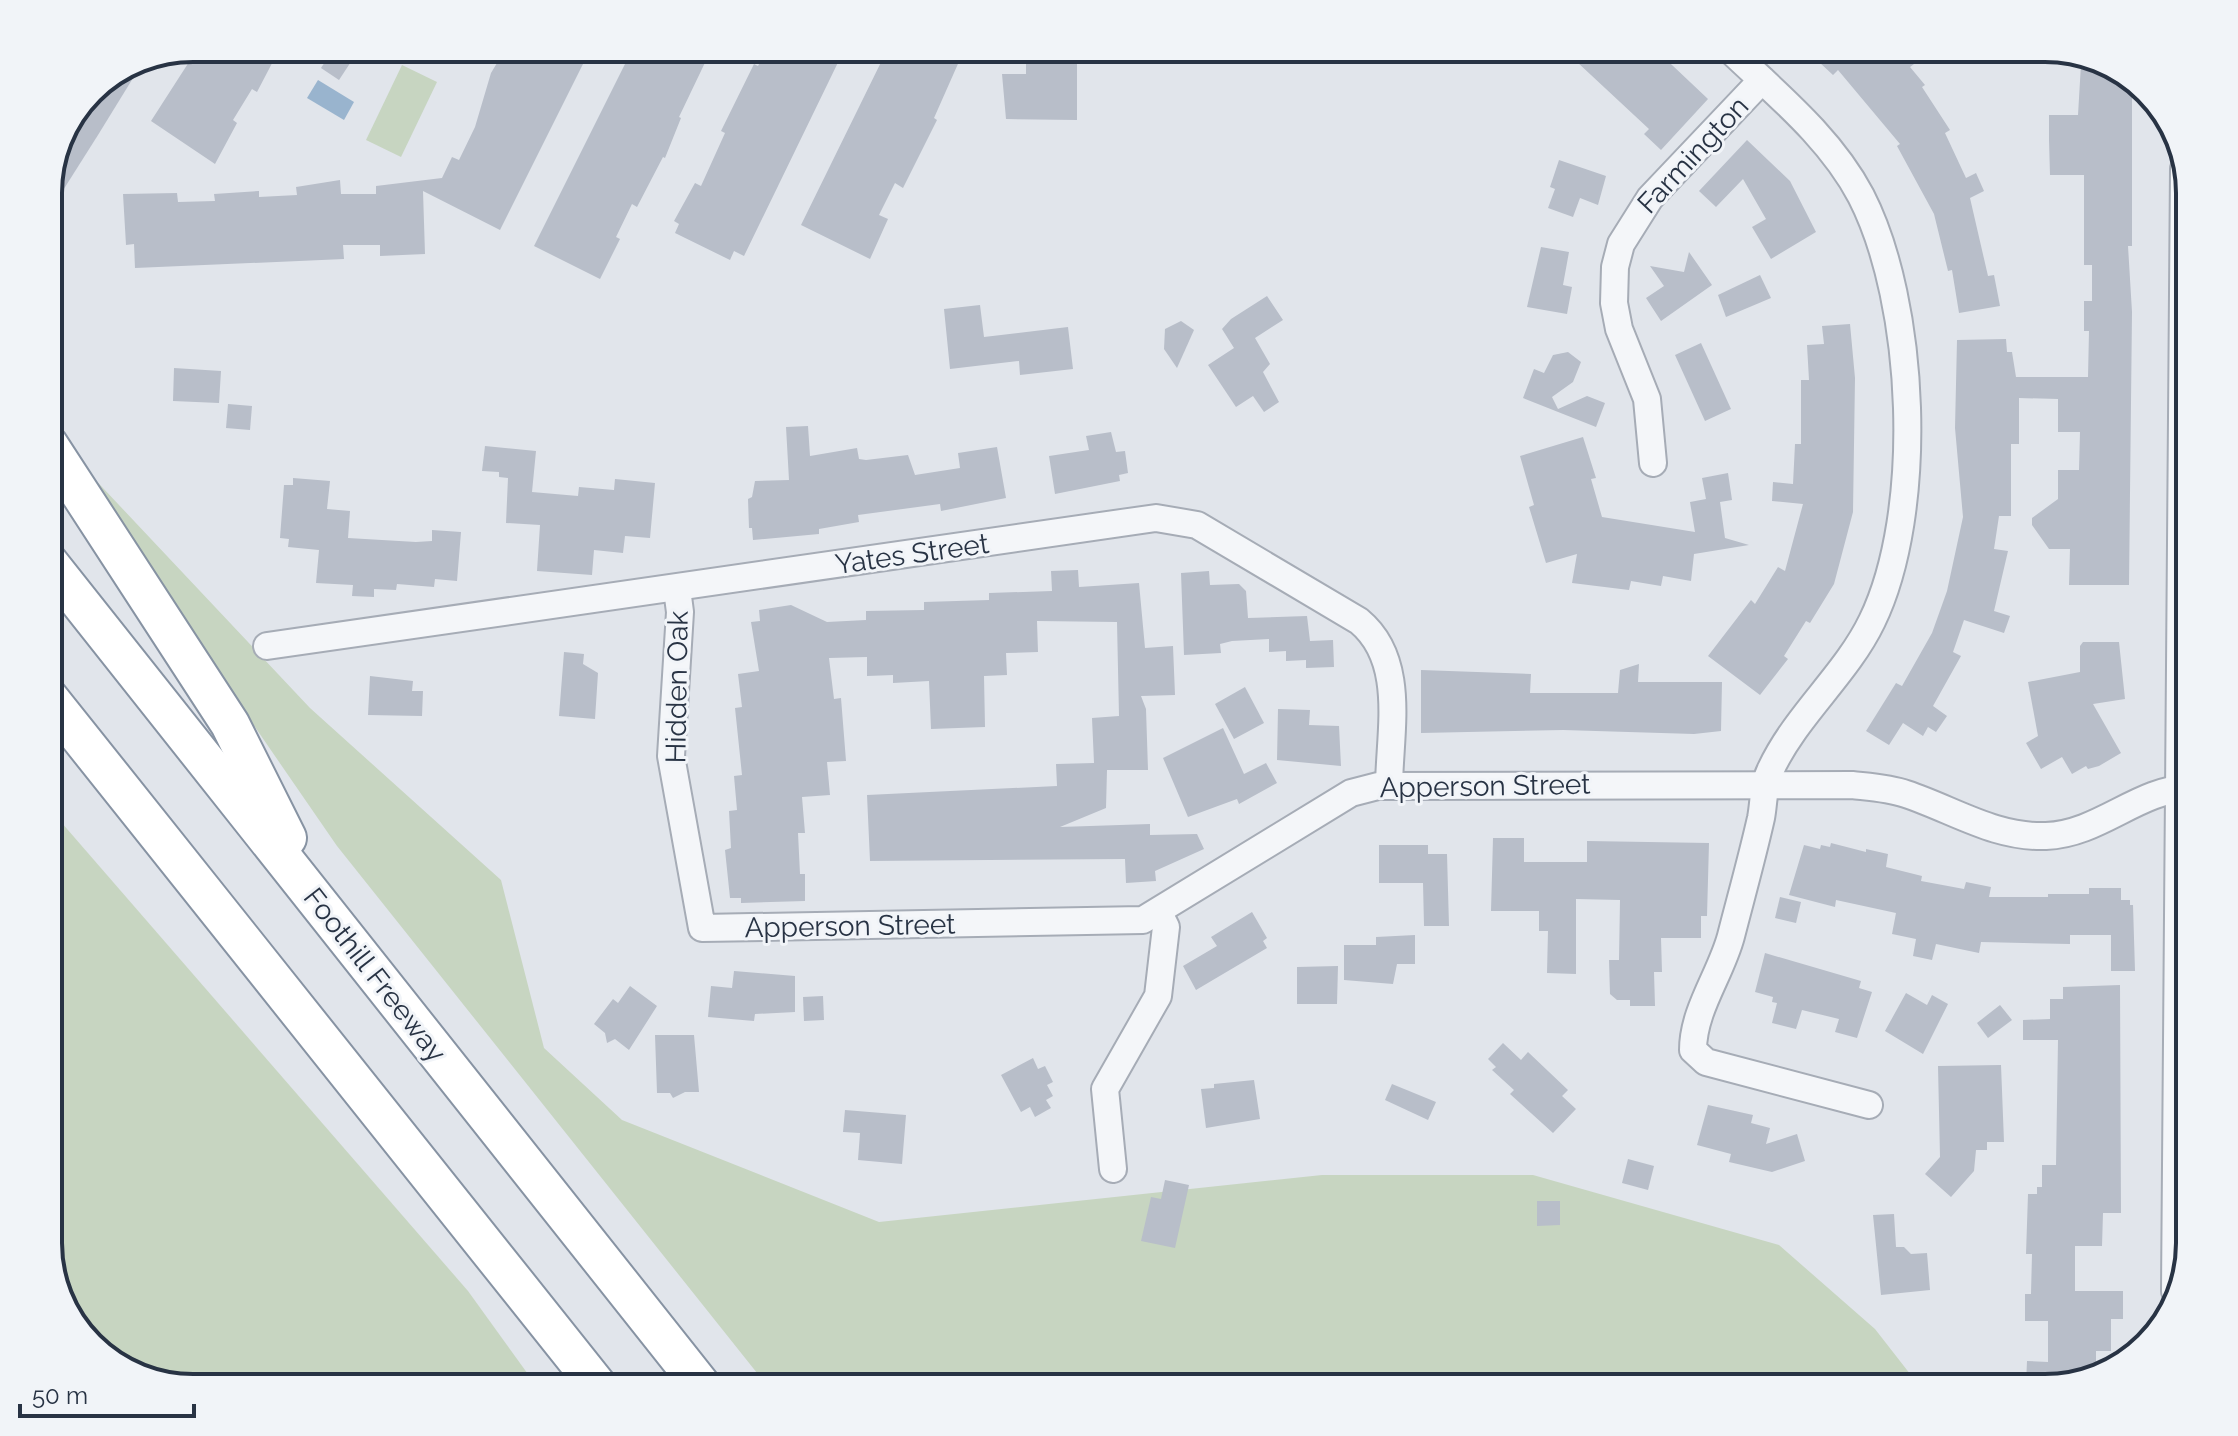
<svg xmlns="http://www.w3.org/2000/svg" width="2238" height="1436" viewBox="0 0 2238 1436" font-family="Raleway,sans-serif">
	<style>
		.green { fill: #c7d5c1 }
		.water { fill: #99b4ce }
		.building { fill: #b8bec9 }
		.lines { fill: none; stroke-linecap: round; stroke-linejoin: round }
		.minor-casing { stroke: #a6acb6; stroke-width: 30 }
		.highway-casing { stroke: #8793a3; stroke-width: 42 }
		.minor { stroke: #f4f6f9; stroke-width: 26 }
		.highway { stroke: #fff; stroke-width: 38 }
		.labels { text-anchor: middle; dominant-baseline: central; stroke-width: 6; stroke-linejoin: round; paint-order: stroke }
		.street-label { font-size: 28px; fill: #283344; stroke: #f1f4f8 }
		.rim { fill: none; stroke: #283344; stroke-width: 4 }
	</style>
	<rect width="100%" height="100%" fill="#e1e5eb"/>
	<!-- green -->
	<g class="green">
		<polygon points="402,65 437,82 401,157 366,140"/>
		<polygon points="55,437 310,708 501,880 544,1048 622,1120 879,1222 1322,1175 1533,1175 1779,1245 1875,1329 1921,1388 769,1388 337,846"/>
		<polygon points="48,807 468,1291 538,1388 193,1388 113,1364 67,1315 48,1252"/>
	</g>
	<!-- water -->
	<polygon class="water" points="318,80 354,102 344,120 307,98"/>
	<!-- building -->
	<g class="building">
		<polygon points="198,48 280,48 257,92 252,89 233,120 237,123 215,164 151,121"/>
		<polygon points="334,48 360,48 339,80 321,68"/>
		<polygon points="506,48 591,48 500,230 423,191 425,254 380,256 380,245 343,245 344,259 135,268 134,244 126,245 123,194 177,193 178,202 215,201 214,194 259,191 259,197 297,195 296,187 340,180 341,194 376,194 376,186 442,178 452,157 459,160 475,127 491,73"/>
		<polygon points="633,48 712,48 679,117 681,118 665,158 663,157 637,207 632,204 616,237 620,239 600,279 534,246"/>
		<polygon points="767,48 845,48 744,256 734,251 730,260 675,233 679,224 674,221 695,183 701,186 725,133 721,131 754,64 758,66"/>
		<polygon points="888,48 965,48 934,118 937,120 903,188 895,183 879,215 888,219 870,259 801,225"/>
		<polygon points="1026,48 1077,48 1077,120 1006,119 1002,74 1026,74"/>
		<polygon points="1562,48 1654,48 1708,99 1661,150 1644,134 1649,129"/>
		<polygon points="1804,48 1900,48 1914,64 1910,67 1925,85 1922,87 1950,130 1945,133 1966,178 1976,173 1984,191 1970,198 1988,276 1994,275 2000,306 1959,313 1952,270 1948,271 1934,214 1897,146 1900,144 1838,70 1833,75"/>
		<polygon points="146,57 98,135 48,214 48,184 78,120 102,83"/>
		<polygon points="2081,64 2098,64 2125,72 2132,79 2132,246 2128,246 2132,312 2129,585 2069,585 2070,549 2049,549 2032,525 2032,518 2058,499 2058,470 2079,470 2080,432 2058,432 2058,399 2019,398 2019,444 2011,444 2011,516 1999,516 1994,549 2008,551 1994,611 2010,616 2004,633 1964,620 1953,652 1961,656 1933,706 1947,716 1936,732 1928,727 1923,736 1903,723 1889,745 1866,731 1896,683 1902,686 1932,633 1947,591 1963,517 1955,428 1957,340 2006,339 2007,352 2012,352 2016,377 2088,377 2089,331 2084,331 2084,301 2092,301 2092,265 2084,265 2084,175 2050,175 2049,140 2049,115 2078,115"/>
		<polygon points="1747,140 1790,181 1816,232 1771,259 1752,227 1766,219 1743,179 1716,207 1699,191"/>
		<polygon points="1559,160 1606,176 1598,205 1580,198 1573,217 1548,208 1555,189 1550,187"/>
		<polygon points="1541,247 1569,252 1563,285 1572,287 1567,314 1527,307"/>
		<polygon points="1689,252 1712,285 1661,321 1646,298 1664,286 1650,266 1684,272"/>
		<polygon points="1760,275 1771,298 1726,317 1718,295"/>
		<polygon points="1267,296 1283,320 1255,338 1270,364 1263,372 1279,402 1264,412 1253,396 1236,407 1208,365 1234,348 1222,329 1231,319"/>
		<polygon points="980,305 984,337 1068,327 1073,369 1020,375 1019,361 950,369 944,309"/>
		<polygon points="1181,321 1194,330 1177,368 1164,349 1165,329"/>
		<polygon points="1850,324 1855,378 1853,512 1834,584 1810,623 1806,621 1784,656 1788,659 1760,695 1708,656 1751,600 1755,604 1778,567 1785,571 1803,504 1772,501 1773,482 1793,484 1795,444 1801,444 1801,380 1809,380 1807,345 1824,344 1822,326"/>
		<polygon points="1701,343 1731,409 1705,421 1675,355"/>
		<polygon points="1568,352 1581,362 1573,382 1552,397 1558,409 1587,396 1605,403 1596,427 1523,398 1534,369 1544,373 1553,355"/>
		<polygon points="174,368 221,371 219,403 173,401"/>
		<polygon points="228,404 252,406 250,430 226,428"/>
		<polygon points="808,426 810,456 857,448 859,459 866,460 908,455 915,475 960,468 958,453 997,447 1006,498 941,511 940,504 858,515 859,522 819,529 819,534 753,540 752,528 749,528 748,499 752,497 755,481 789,480 786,427"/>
		<polygon points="1111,432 1116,452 1125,451 1128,473 1119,475 1120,481 1055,494 1049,456 1089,450 1086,436"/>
		<polygon points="1583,437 1596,478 1591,479 1602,517 1695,532 1690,502 1706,499 1702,478 1728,473 1732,500 1720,502 1725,538 1749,545 1694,554 1691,581 1663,576 1661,586 1631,581 1629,590 1572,583 1577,554 1546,563 1529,507 1534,505 1520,456"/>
		<polygon points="485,446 536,451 532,492 578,496 579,487 614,490 615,479 655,483 650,538 625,536 623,553 594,550 592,575 537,571 540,525 506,523 508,478 499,477 499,472 482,471"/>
		<polygon points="293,478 330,481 327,509 350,511 348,538 416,542 432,541 432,530 461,532 457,581 435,579 434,587 397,584 396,590 374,589 374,597 352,596 353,585 316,583 319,550 288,547 289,539 280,538 284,485 293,485"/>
		<polygon points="1078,570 1079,587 1139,583 1145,648 1173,646 1175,695 1141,696 1146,709 1148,770 1107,770 1106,808 1060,827 1150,824 1150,835 1197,834 1204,849 1155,871 1156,881 1126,883 1125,859 870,861 867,795 1057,786 1056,764 1094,763 1092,718 1119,716 1117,622 1037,621 1038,652 1006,653 1007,675 984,676 985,727 931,729 929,681 893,683 893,675 867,676 867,657 829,658 834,699 841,698 846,761 827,762 830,795 802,797 805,833 798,833 800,874 805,874 805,901 741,903 741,898 730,898 725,850 731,848 729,811 737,810 734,776 742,775 735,708 742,707 738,674 759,671 751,622 760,621 759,610 791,605 827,622 866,620 866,611 924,610 924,602 989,600 989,593 1052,591 1051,571"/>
		<polygon points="1209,571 1210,585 1239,584 1246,591 1248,618 1307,616 1310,641 1333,640 1334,667 1306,668 1306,660 1286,661 1286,651 1269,652 1269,639 1232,641 1220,644 1221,653 1184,655 1181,573"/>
		<polygon points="2083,642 2119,642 2125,699 2093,704 2121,753 2099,766 2088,769 2086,766 2072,774 2062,757 2041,769 2026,743 2038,736 2028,682 2080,672 2080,646"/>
		<polygon points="564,652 584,654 583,664 598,673 595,719 559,716"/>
		<polygon points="1639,664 1638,682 1722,682 1721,731 1694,734 1563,730 1421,733 1421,670 1531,674 1530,693 1618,693 1620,670"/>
		<polygon points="370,676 413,681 412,691 423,691 422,716 368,715"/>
		<polygon points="1245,687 1264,723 1234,739 1215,704"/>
		<polygon points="1278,709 1310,710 1309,725 1339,726 1341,766 1277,760"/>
		<polygon points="1223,728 1244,774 1266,763 1277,783 1239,804 1237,799 1188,817 1163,758"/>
		<polygon points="1493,838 1524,838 1524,862 1587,862 1587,841 1709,843 1707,916 1701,916 1701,938 1661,938 1662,972 1654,972 1655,1006 1630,1006 1630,1000 1617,1000 1610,994 1609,960 1619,960 1620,900 1576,899 1576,974 1547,973 1548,931 1539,931 1539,911 1491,911"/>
		<polygon points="1831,843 1866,852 1866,849 1888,854 1886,867 1922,876 1921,881 1964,889 1966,882 1991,887 1989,897 2048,897 2048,894 2089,894 2089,888 2121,888 2121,900 2130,900 2130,905 2133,905 2135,971 2111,971 2111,935 2070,935 2070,944 1981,942 1979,953 1936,944 1932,960 1913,956 1916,939 1892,934 1896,913 1836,900 1835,907 1789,895 1804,845 1820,849 1821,845 1830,847"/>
		<polygon points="1379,845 1428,845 1428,854 1447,854 1449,926 1424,926 1423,883 1379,883"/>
		<polygon points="1780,897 1801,902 1796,923 1775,918"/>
		<polygon points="1252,912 1267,938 1263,941 1267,948 1196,990 1183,966 1217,946 1211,937"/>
		<polygon points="1415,935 1415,964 1397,964 1393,984 1344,980 1344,945 1376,945 1376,937"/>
		<polygon points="1765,953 1861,981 1859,988 1872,992 1857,1038 1835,1032 1839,1019 1802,1010 1796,1029 1772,1023 1777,1003 1772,1002 1773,997 1755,992"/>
		<polygon points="1338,966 1337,1004 1297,1004 1297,967"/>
		<polygon points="734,971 795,976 795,1012 755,1014 754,1021 708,1017 711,986 732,988"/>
		<polygon points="2120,985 2121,1213 2103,1213 2102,1246 2075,1246 2075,1291 2123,1291 2123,1319 2111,1319 2111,1351 2096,1351 2096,1375 2036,1388 2036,1384 2026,1384 2027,1361 2048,1362 2048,1321 2025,1321 2025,1294 2031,1294 2032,1254 2026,1254 2028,1194 2037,1194 2037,1187 2042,1187 2042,1165 2056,1165 2058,1040 2023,1040 2023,1020 2050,1019 2050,999 2063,999 2063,987"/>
		<polygon points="630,986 657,1006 629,1050 615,1039 607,1043 605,1033 594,1024 613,999 618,1003"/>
		<polygon points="1906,993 1927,1005 1932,995 1948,1004 1923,1054 1885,1031"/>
		<polygon points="823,996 824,1020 804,1021 803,997"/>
		<polygon points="2000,1005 2012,1020 1988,1038 1977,1023"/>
		<polygon points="655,1035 694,1035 699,1092 685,1092 673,1098 670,1093 657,1093"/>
		<polygon points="1503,1043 1521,1060 1528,1052 1568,1090 1562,1096 1576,1109 1553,1133 1510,1094 1514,1090 1492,1070 1496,1067 1488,1059"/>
		<polygon points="1033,1058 1038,1069 1045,1066 1053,1082 1047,1085 1053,1096 1046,1100 1051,1108 1035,1117 1030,1107 1021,1112 1001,1075"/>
		<polygon points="2001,1065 2004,1142 1987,1142 1987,1150 1976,1150 1974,1171 1951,1197 1925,1174 1940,1157 1938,1066"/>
		<polygon points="1254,1080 1260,1119 1206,1128 1201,1089 1214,1088 1214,1084"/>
		<polygon points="1392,1084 1436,1102 1428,1120 1385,1100"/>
		<polygon points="1708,1105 1753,1115 1751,1123 1770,1128 1766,1144 1797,1134 1805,1161 1772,1172 1729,1162 1731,1154 1697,1145"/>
		<polygon points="845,1110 906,1115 902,1164 858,1160 860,1133 843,1132"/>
		<polygon points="1628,1159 1654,1166 1648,1190 1622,1183"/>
		<polygon points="1165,1180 1189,1185 1175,1248 1141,1241 1151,1197 1161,1199"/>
		<polygon points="1537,1201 1560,1201 1560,1225 1537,1226"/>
		<polygon points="1894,1214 1896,1247 1904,1247 1911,1254 1927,1253 1930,1290 1881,1295 1873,1215"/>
	</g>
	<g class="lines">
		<defs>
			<g id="minor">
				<path d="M1728 48C1775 93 1830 137 1861 196 1916 303 1925 512 1872 621 1846 675 1795 716 1770 771 1763 785 1764 803 1761 818 1752 858 1741 897 1731 936 1721 974 1693 1010 1693 1050L1706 1062 1869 1105"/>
				<polyline points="1653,463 1647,399 1619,329 1614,303 1615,267 1621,244 1650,198 1762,80"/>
				<path d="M677 589 680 612 671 756 702 928 1143 920 1351 793 1378 786 1852 785C1870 787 1889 788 1906 794 1954 810 1995 838 2046 836 2100 834 2138 789 2190 788"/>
				<path d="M267 646 1156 518 1197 525 1359 621C1406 660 1390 729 1389 785"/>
				<polyline points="1113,1169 1105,1089 1158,996 1166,927 1159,913"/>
				<polyline points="2175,1291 2184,169"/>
			</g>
			<g id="highway">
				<polyline points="48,444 230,724 287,838"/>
				<polyline points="48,562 703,1388"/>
				<polyline points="48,697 599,1388"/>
			</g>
		</defs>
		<!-- minor casing -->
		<use href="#minor" class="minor-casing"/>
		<!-- highway casing -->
		<use href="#highway" class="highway-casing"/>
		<!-- minor -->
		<use href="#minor" class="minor"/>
		<!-- highway -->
		<use href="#highway" class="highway"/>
	</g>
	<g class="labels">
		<!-- street labels -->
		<g class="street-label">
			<text transform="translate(1693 155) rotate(-47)">Farmington</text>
			<text transform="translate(912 554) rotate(-8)">Yates Street</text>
			<text transform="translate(677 687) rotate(-89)">Hidden Oak</text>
			<text transform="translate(1485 786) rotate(-1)">Apperson Street</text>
			<text transform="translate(850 926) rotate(-1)">Apperson Street</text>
			<text transform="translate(375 975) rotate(52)">Foothill Freeway</text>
		</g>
	</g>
	<!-- crop -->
	<path d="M0 0H2238V1436H0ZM193 62H2045A131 131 0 0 1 2176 193V1243A131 131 0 0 1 2045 1374H193A131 131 0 0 1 62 1243V193A131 131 0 0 1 193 62Z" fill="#f1f4f8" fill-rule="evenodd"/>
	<path class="rim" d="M193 62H2045A131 131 0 0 1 2176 193V1243A131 131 0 0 1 2045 1374H193A131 131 0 0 1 62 1243V193A131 131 0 0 1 193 62Z"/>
	<!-- scale -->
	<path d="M20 1404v12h174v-12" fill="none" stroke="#283344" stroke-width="4"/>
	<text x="32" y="1404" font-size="24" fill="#283344" stroke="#f1f4f8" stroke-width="6" paint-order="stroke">50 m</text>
</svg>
